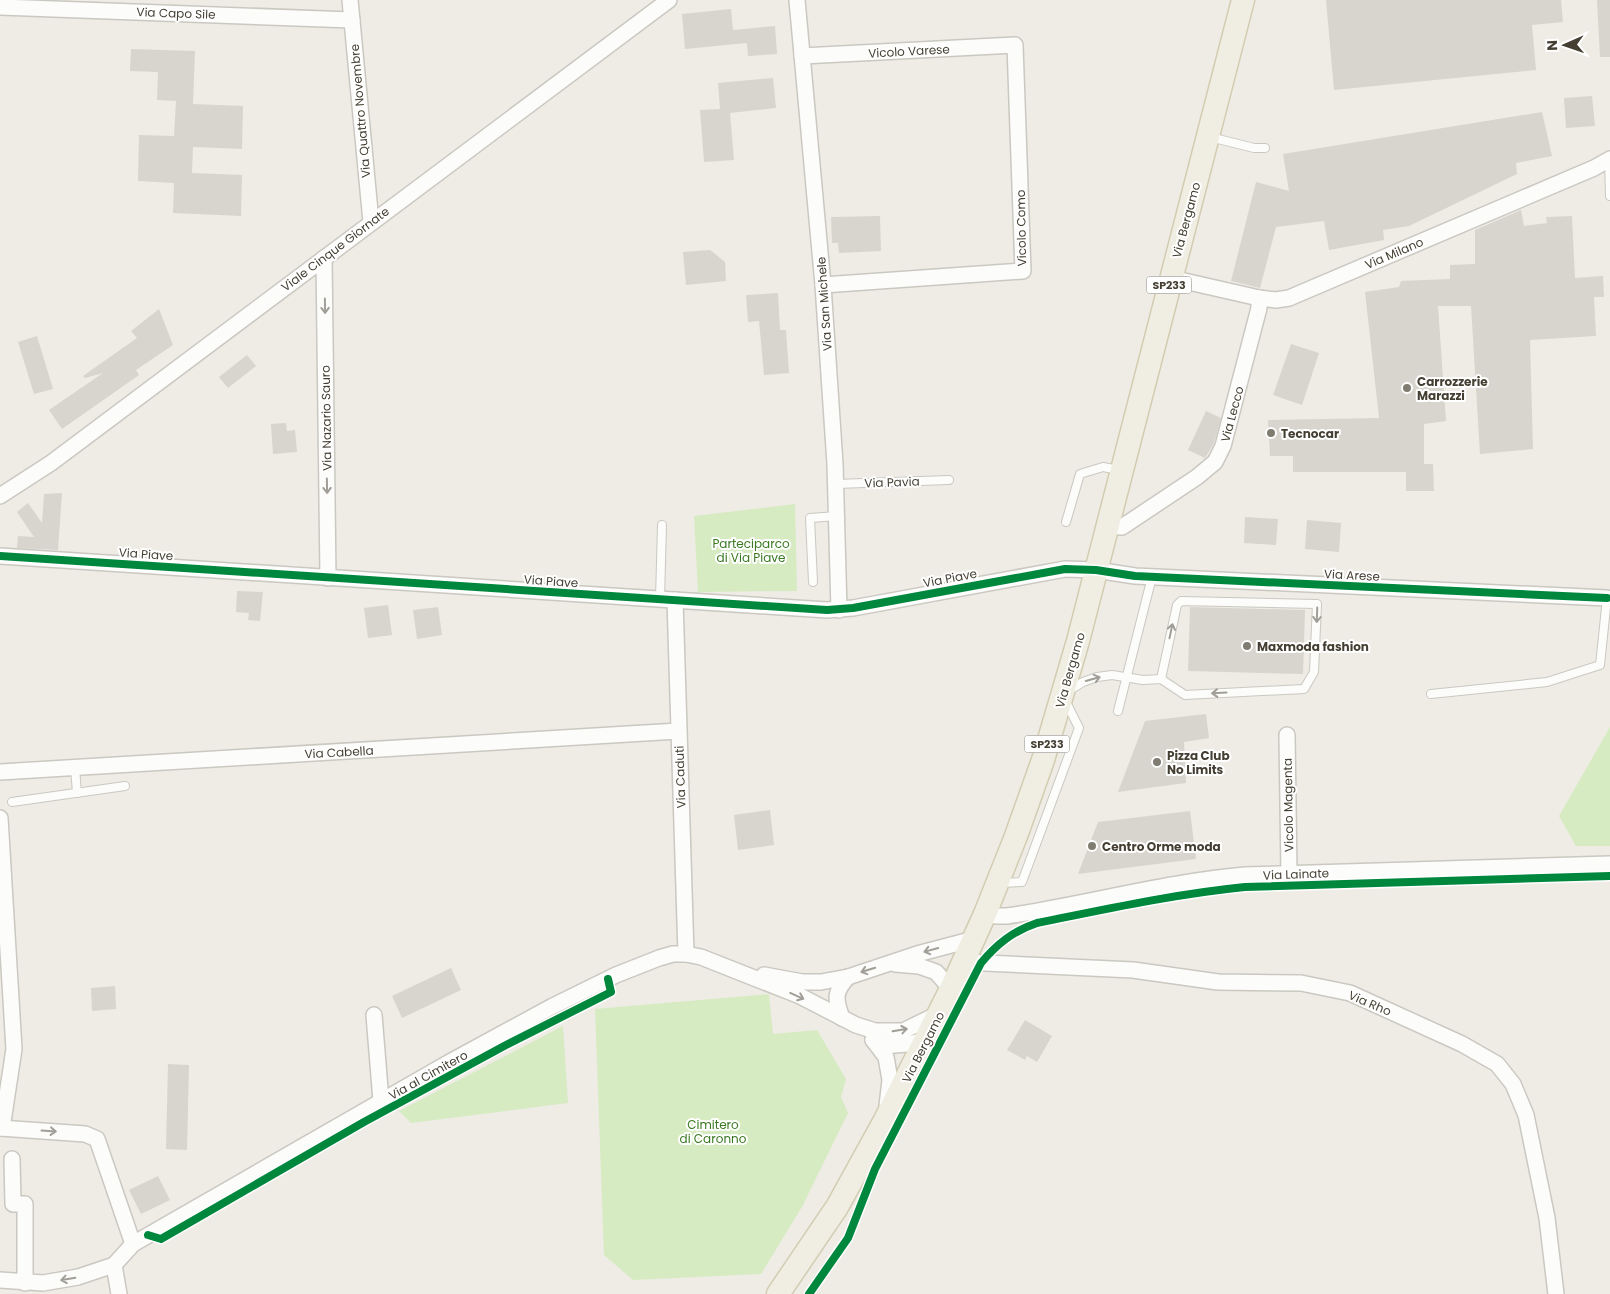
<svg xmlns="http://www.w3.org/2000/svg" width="1610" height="1294" viewBox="0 0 1610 1294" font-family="Poppins,sans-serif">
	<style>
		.green { fill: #d7ebc2 }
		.building { fill: #d7d5ce }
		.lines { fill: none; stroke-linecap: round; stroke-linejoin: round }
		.lane-casing { stroke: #cac8c1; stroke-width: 10 }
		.street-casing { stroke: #cac8c1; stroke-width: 18 }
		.primary-casing { stroke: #d2ccb1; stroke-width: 25 }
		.lane { stroke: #fcfcfb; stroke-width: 8 }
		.street { stroke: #fcfcfb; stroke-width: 15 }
		.primary { stroke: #f0eee2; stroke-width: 22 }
		.cycleway-casing { stroke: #fff; stroke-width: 11 }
		.cycleway { stroke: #00873e; stroke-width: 8 }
		.oneway { stroke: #a09e96 }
		.poi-dot { fill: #807c71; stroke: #fff; stroke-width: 2 }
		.labels { text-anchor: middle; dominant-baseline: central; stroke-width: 4; stroke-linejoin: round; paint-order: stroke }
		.shield { fill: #fff; stroke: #7c7970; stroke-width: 1 }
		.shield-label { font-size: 11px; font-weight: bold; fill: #443f32 }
		.street-label { font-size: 12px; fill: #443f32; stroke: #fff }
		.poi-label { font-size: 12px; font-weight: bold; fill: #443f32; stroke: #fff; text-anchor: start }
		.park-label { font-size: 12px; fill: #3a7921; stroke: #fff }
	</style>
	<rect width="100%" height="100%" fill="#eeece5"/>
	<!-- green -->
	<g class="green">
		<polygon points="795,504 797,591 698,592 694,516"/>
		<polygon points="1610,727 1610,846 1576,846 1559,816"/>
		<polygon points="769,994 773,1034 817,1030 846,1079 841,1097 848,1113 802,1207 761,1274 633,1280 604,1255 595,1009"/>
		<polygon points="563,1026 568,1103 411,1123 399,1111"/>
	</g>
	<!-- building -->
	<g class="building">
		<polygon points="1326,0 1561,0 1563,22 1532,25 1536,70 1334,90"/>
		<polygon points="1597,0 1610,0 1610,57 1600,57"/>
		<polygon points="731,9 733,30 775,26 777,54 748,56 747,43 685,49 682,14"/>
		<polygon points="131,49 195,51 193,104 243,106 242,149 193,147 192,173 242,175 241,216 173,213 174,183 138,181 139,135 174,136 176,101 157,100 158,72 130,71"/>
		<polygon points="773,78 776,108 730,113 734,160 704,162 700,110 720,109 718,83"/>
		<polygon points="1592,96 1595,126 1566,128 1564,98"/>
		<polygon points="1542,112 1552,156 1516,163 1517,174 1409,226 1383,230 1384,240 1329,250 1324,221 1276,227 1260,288 1231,281 1256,182 1289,191 1283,154"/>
		<polygon points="1521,210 1524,226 1547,223 1546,217 1572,216 1575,278 1603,276 1604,297 1594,297 1596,336 1530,340 1533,449 1480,454 1471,306 1438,306 1446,421 1424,424 1424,464 1433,464 1434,491 1406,491 1406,472 1293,472 1293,456 1270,456 1268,420 1379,418 1365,292 1399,287 1401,281 1450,279 1450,265 1475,264 1475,230"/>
		<polygon points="880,216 881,251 839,253 838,243 832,243 831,217"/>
		<polygon points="710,250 725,262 726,281 686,285 683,252"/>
		<polygon points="778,293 780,330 786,330 789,373 764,375 759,321 748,322 746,295"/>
		<polygon points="159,309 173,345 136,370 139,375 62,429 49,410 103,373 85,378 83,376 137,338 131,331"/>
		<polygon points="37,336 53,389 34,394 18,342"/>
		<polygon points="1291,344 1319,353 1302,405 1273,395"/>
		<polygon points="247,355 256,366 228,388 219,377"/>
		<polygon points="1206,411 1221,418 1214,443 1205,458 1188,450"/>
		<polygon points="286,423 287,431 295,430 297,452 273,454 271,424"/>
		<polygon points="62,493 58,550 17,548 18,536 34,537 17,512 28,503 42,523 44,494"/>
		<polygon points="1245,517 1278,519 1276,545 1244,543"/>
		<polygon points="1307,520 1341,523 1339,552 1305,549"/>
		<polygon points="237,591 263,592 260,621 248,620 249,613 236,612"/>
		<polygon points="388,605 392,635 368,638 364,608"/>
		<polygon points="438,607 442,635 417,639 413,610"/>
		<polygon points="1190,607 1305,610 1303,674 1188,671"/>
		<polygon points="1206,714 1209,738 1184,742 1186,783 1118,792 1145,721"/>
		<polygon points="770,810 774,845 738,850 734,815"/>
		<polygon points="1190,811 1196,859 1078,874 1098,822"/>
		<polygon points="451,968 461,990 402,1018 392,996"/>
		<polygon points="115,986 116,1009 92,1011 91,988"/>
		<polygon points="1025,1020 1052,1036 1037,1062 1027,1056 1025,1060 1007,1050"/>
		<polygon points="168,1064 189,1065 187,1150 166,1149"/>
		<polygon points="158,1176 170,1200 141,1214 129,1190"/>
	</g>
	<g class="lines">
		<defs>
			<g id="lane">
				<polyline points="1210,137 1254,148 1265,148"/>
				<polyline points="1609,160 1610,196"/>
				<polyline points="836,484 949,480"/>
				<polyline points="1066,522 1080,474 1103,467 1119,470"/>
				<polyline points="813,582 810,518 837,516"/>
				<polyline points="660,599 662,525"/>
				<polyline points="1068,691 1083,682 1097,677 1112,675 1143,680 1161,679 1185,695 1304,689 1314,672 1317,604 1181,601 1177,605 1161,679"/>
				<polyline points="1431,694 1547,682 1600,665 1607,598"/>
				<polyline points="1118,711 1152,577"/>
				<polyline points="75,768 77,793"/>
				<polyline points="12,802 125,786"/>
				<polyline points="999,883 1022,882 1079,728 1066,702"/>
			</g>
			<g id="street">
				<polyline points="350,0 371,222"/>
				<polyline points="797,0 823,285 835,464 839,610"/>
				<polyline points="0,7 352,20"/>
				<polyline points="802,56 1015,45 1023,271 823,285"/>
				<polyline points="324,258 328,578"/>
				<polyline points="1171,278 1259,298 1276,300 1289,298 1594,168 1610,159"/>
				<polyline points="0,496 51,463 669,0"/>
				<polyline points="1108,526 1122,527 1197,477 1215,462 1223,446 1259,308 1259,298"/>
				<polyline points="0,556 827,610 853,608 1065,569 1096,570 1135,576 1607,598"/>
				<polyline points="675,600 686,954"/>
				<polyline points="1287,735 1289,874"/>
				<polyline points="0,772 678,731"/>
				<polyline points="0,818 14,1049 2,1128"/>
				<path d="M985 914 997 916H1007C1087 904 1165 882 1245 875L1610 864"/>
				<polyline points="963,962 1133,970 1218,982 1301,983 1350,993 1462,1044 1497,1064 1513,1084 1526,1115 1547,1218 1556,1294"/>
				<polyline points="895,964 919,966 936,972 951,989"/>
				<polyline points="764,975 802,982 821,982 848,977 917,954 974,939"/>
				<polyline points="374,1015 381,1101"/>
				<path d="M842 1018C835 999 834 992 848 977"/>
				<polyline points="873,1040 886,1057 890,1080 887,1106"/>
				<polyline points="873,1040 883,1046 907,1044 927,1040"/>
				<polyline points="0,1128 85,1134 97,1139 133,1244"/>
				<polyline points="12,1159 13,1204 25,1204 25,1283"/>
				<polyline points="114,1265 119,1294"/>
				<polyline points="0,1280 43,1283 78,1277 114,1265 133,1244 448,1063 553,1006 616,975 659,958 673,954 686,954 701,957 800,996 856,1025 875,1031 903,1031 938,1014"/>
			</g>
			<polyline id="primary" points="778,1294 837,1207 885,1120 951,989 985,914 1016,836 1043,760 1078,641 1243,0"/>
		</defs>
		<!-- lane casing -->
		<use href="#lane" class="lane-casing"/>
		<!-- street casing -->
		<use href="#street" class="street-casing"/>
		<!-- primary casing -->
		<use href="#primary" class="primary-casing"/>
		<!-- lane -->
		<use href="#lane" class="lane"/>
		<!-- street -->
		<use href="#street" class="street"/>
		<!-- primary -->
		<use href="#primary" class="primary"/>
		<defs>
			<g id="cycleway">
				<polyline points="0,556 827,610 853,608 1065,569 1096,570 1135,576 1607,598"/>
				<polyline points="148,1235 161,1239 364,1122 506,1045 611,992 608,979"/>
				<path d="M809 1294 848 1238 875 1169 981 963C997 944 1013 931 1037 923 1106 909 1175 894 1245 887L1610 876"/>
			</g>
		</defs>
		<!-- cycleway casing -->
		<use href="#cycleway" class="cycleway-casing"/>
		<!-- cycleway -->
		<use href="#cycleway" class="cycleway"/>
	</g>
	<!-- one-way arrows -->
	<defs><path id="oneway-shaft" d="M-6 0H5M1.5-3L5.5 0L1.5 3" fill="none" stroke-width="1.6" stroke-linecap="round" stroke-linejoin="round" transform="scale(1.25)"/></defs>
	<g class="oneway">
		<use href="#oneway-shaft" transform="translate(325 306) rotate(89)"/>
		<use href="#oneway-shaft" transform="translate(327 486) rotate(89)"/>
		<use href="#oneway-shaft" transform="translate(1317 615) rotate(92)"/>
		<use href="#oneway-shaft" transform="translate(1171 631) rotate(-78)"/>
		<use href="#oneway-shaft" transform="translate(1093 679) rotate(-16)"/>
		<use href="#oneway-shaft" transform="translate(1219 693) rotate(177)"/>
		<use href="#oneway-shaft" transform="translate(931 950) rotate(165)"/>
		<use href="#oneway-shaft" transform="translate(868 970) rotate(163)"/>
		<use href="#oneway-shaft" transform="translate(797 996) rotate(24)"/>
		<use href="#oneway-shaft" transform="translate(900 1030) rotate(-9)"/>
		<use href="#oneway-shaft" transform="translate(49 1131) rotate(4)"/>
		<use href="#oneway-shaft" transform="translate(68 1279) rotate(170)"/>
	</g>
	<!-- markers -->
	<g class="poi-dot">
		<circle cx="1407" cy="388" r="5"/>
		<circle cx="1271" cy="433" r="5"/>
		<circle cx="1247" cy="646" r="5"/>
		<circle cx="1157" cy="762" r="5"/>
		<circle cx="1092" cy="846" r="5"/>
	</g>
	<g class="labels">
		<!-- shield labels -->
		<g class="shield">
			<rect x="1146.5" y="276.5" width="45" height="17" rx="4"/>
			<rect x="1024.5" y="735.5" width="45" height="17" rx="4"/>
		</g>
		<g class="shield-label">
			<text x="1169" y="285">SP233</text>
			<text x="1047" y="744">SP233</text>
		</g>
		<!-- street labels -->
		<g class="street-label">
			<text transform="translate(176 13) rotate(2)">Via Capo Sile</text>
			<text transform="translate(909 51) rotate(-3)">Vicolo Varese</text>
			<text transform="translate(360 111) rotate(-95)">Via Quattro Novembre</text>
			<text transform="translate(1186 220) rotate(-75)">Via Bergamo</text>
			<text transform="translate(1021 228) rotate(-91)">Vicolo Como</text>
			<text transform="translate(335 249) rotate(-37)">Viale Cinque Giornate</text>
			<text transform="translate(1394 253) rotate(-23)">Via Milano</text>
			<text transform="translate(824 304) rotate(-94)">Via San Michele</text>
			<text transform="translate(1232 414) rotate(-75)">Via Lecco</text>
			<text transform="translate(326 418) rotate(-91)">Via Nazario Sauro</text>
			<text transform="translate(892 482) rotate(-2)">Via Pavia</text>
			<text transform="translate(146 554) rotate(4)">Via Piave</text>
			<text transform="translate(1352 575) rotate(3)">Via Arese</text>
			<text transform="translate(950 578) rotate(-11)">Via Piave</text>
			<text transform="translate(551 581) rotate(4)">Via Piave</text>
			<text transform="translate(1070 670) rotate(-74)">Via Bergamo</text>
			<text transform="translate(339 752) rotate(-3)">Via Cabella</text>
			<text transform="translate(680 777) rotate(-92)">Via Caduti</text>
			<text transform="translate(1288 805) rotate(-91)">Vicolo Magenta</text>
			<text transform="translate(1296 874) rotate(-2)">Via Lainate</text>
			<text transform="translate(1370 1003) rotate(23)">Via Rho</text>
			<text transform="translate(923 1047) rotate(-63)">Via Bergamo</text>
			<text transform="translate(428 1075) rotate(-29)">Via al Cimitero</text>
		</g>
		<!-- poi labels -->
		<g class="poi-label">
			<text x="1417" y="381">Carrozzerie<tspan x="1417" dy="14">Marazzi</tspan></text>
			<text x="1281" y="433">Tecnocar</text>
			<text x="1257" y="646">Maxmoda fashion</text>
			<text x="1167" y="755">Pizza Club<tspan x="1167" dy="14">No Limits</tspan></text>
			<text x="1102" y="846">Centro Orme moda</text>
		</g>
		<!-- park labels -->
		<g class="park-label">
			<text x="751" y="543">Parteciparco<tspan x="751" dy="14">di Via Piave</tspan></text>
			<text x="713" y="1124">Cimitero<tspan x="713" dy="14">di Caronno</tspan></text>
		</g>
	</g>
	<!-- north arrow -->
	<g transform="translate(1565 45) rotate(268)" stroke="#ffffff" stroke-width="4" paint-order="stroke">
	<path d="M0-4L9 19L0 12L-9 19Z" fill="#443f32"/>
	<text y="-8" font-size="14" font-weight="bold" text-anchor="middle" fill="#443f32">N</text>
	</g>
</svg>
